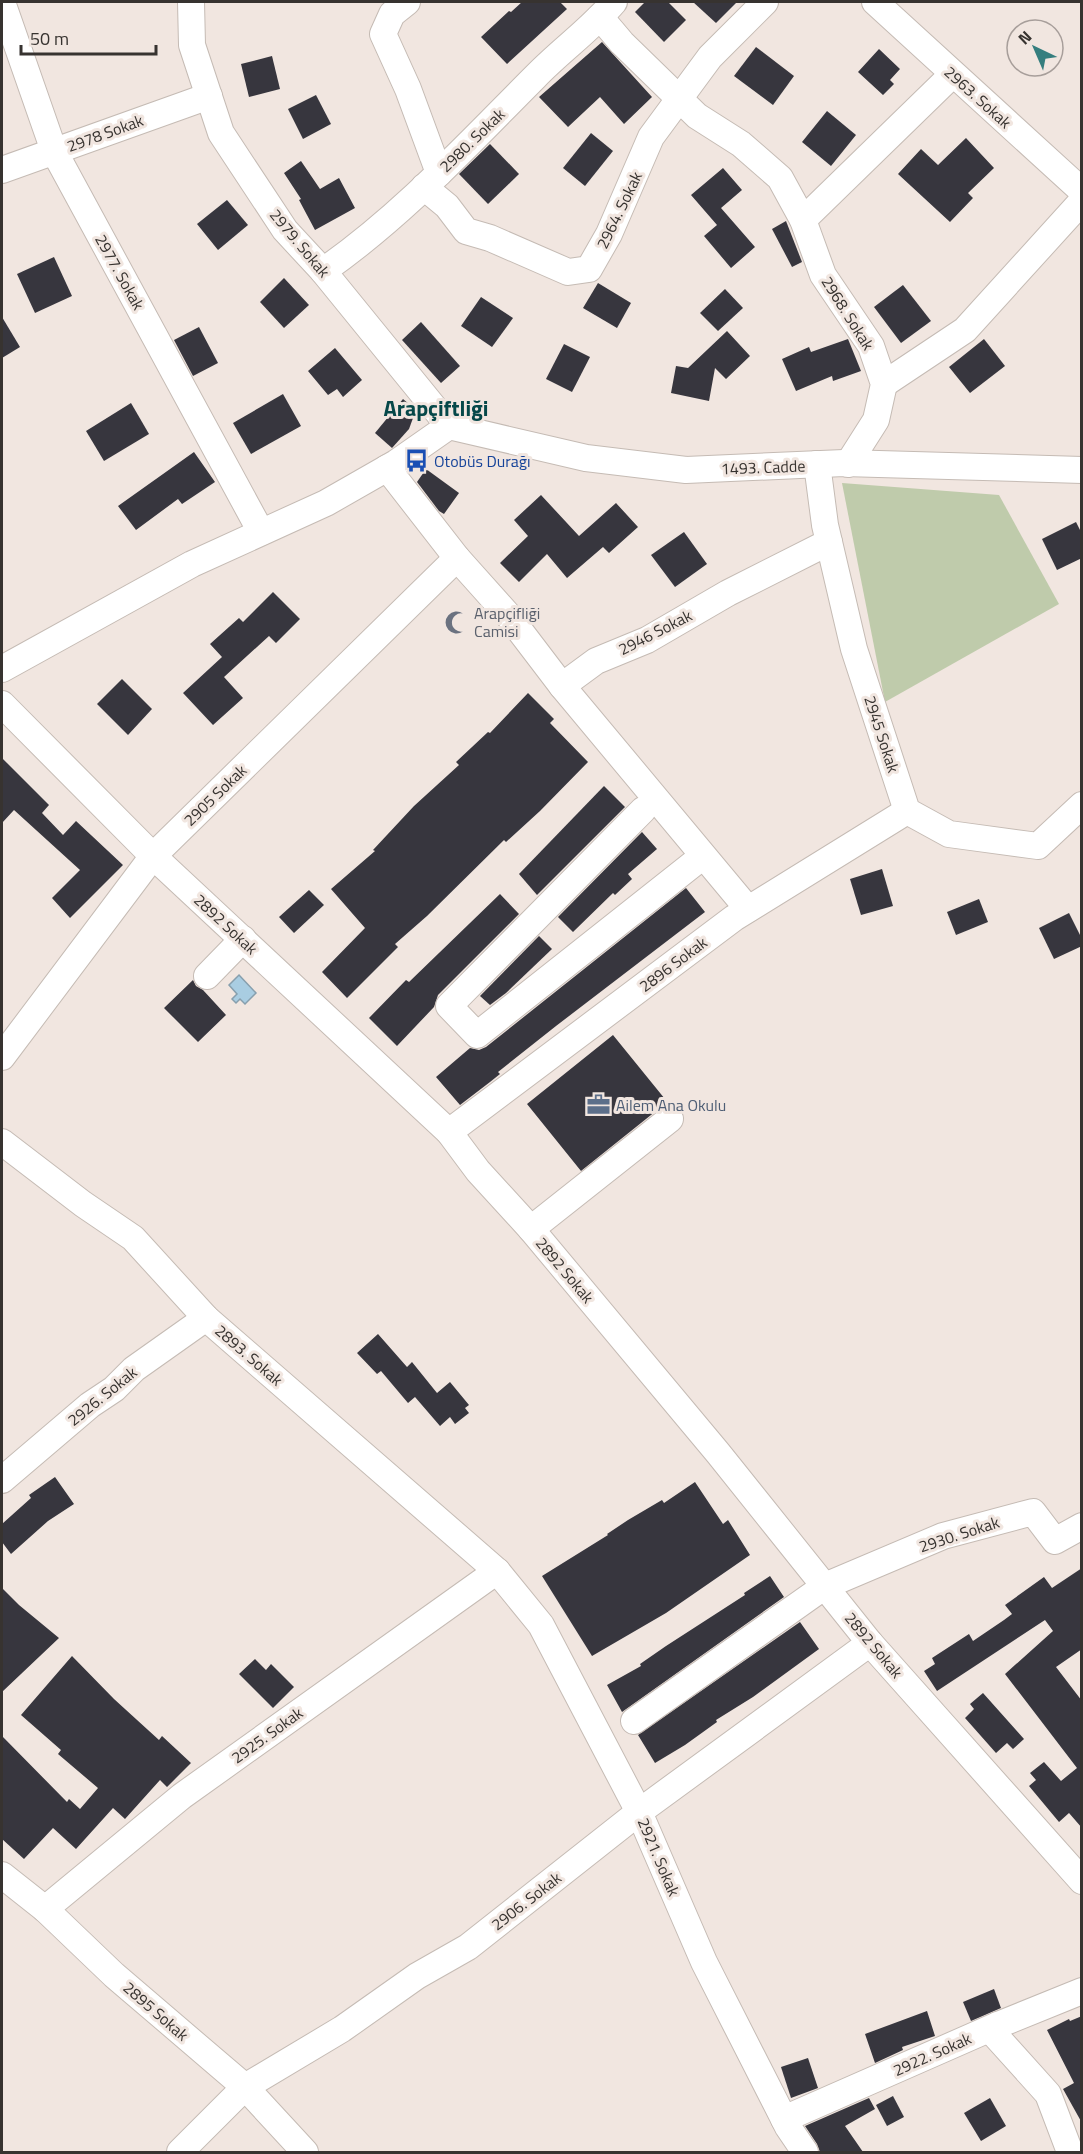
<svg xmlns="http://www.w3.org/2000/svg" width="1083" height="2154" viewBox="0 0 1083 2154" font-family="'Titillium Web',sans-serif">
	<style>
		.green { fill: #bfcbab }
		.water { fill: #a9cde2; stroke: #879fad; stroke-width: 1.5 }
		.building { fill: #37363e }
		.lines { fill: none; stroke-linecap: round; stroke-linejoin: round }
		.minor-casing { stroke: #c5bbb4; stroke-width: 28 }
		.minor { stroke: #fff; stroke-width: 26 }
		.labels { text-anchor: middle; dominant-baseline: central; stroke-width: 6; stroke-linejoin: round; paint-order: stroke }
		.street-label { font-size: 16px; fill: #373330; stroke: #f1e6e0 }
		.transit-label { font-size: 16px; fill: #164399; stroke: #f1e6e0; text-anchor: start }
		.worship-label { font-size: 16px; fill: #5b616d; stroke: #f1e6e0; text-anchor: start }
		.service-label { font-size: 16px; fill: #4e5e75; stroke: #f1e6e0; text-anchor: start }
		.district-label { font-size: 22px; font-weight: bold; fill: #064849; stroke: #f1e6e0 }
	</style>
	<rect width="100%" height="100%" fill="#f1e6e0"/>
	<!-- green -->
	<polygon class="green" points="842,483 999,495 1059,604 885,702"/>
	<!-- water -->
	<polygon class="water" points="239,975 256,993 245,1004 240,999 236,1003 232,999 237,994 229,985"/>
	<!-- building -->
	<g class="building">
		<polygon points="522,2 560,2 567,9 507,64 481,37 509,11 511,12"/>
		<polygon points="645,2 668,2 686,20 664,42 635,12"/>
		<polygon points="693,2 737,2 716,23"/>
		<polygon points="602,42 652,97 624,124 600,97 568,127 539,97"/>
		<polygon points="756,47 794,76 773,105 734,76"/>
		<polygon points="879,49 900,69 890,80 894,84 883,95 858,72"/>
		<polygon points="272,56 280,89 249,97 241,64"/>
		<polygon points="316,95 331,124 303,139 288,109"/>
		<polygon points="827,111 856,135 831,166 802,142"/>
		<polygon points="591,133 613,151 585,186 563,168"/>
		<polygon points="966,138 994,168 968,193 973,198 950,222 898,174 921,149 938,165"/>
		<polygon points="490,144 519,174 488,204 459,174"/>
		<polygon points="301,161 320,189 339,178 355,208 315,230 299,200 301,199 284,173"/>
		<polygon points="723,168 742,190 721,208 755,247 731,268 704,236 717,225 691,195"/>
		<polygon points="227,200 248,225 218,250 197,224"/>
		<polygon points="786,221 802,262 792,267 772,229"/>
		<polygon points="54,257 72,296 35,313 17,274"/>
		<polygon points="284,278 309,305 284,328 260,302"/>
		<polygon points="598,283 631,303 617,328 583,308"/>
		<polygon points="903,285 931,321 901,343 874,307"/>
		<polygon points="725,289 743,308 718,331 700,313"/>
		<polygon points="481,297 513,318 492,347 461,326"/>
		<polygon points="2,317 20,347 2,358"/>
		<polygon points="421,322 460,366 441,383 402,340"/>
		<polygon points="199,327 218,363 193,376 174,340"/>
		<polygon points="727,331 750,356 726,379 715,368 709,401 671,393 676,366 688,368"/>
		<polygon points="848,339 861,371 833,381 832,376 796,391 782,359 809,347 811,352"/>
		<polygon points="984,339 1005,366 970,393 949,367"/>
		<polygon points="564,344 590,357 572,392 546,379"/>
		<polygon points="335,348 362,380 343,397 337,389 328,395 308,371"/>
		<polygon points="283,394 301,426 251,454 233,423"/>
		<polygon points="403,399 416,410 409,429 392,448 375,433"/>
		<polygon points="131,403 149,434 104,461 86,431"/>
		<polygon points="194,452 215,482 182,504 178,499 136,530 118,506"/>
		<polygon points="426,469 459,493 444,514 439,511 417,482"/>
		<polygon points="541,495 579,536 616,503 638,527 609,553 603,547 567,578 547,554 519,582 500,563 528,536 514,520"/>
		<polygon points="1076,522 1082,534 1082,558 1057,570 1042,539"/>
		<polygon points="684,532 707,564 675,587 651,555"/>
		<polygon points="273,592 300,619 276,643 269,636 224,677 243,698 213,725 183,693 222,657 210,644 239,618 243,622"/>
		<polygon points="122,679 152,709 128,735 97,704"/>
		<polygon points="528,693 554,719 550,723 588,762 540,811 506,842 504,840 427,916 395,944 398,947 347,998 322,972 365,928 331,889 375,851 373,850 414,806 459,765 456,762 488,732 490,733"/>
		<polygon points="2,758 49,805 42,813 63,835 76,821 123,865 70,918 52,898 80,870 14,810 2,823"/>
		<polygon points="604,786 625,807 537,895 519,874"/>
		<polygon points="642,832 657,849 628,874 632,879 615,895 613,893 573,932 558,917"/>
		<polygon points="882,869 893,906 861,915 850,879"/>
		<polygon points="686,888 705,912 556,1026 498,1072 500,1074 490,1082 460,1105 436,1077 470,1048 479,1050 486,1047"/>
		<polygon points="309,890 324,905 294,933 279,917"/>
		<polygon points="500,894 519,914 438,995 434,1007 397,1046 369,1018 406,980 409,982"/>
		<polygon points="979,899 988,922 956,935 947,912"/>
		<polygon points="1069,913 1082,939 1082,946 1054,959 1039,928"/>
		<polygon points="539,936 552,949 506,993 490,1005 480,996"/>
		<polygon points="193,980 196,986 203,990 226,1015 198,1042 164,1008"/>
		<polygon points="613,1035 669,1104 661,1107 581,1171 527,1104"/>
		<polygon points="378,1334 407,1367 412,1362 437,1393 450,1382 469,1405 465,1408 469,1413 455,1424 450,1417 440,1426 415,1397 408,1403 381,1371 377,1374 357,1353"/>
		<polygon points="55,1477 74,1504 48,1521 11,1554 2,1542 2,1524 31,1498 29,1495"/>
		<polygon points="695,1482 723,1524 728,1520 750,1555 666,1613 592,1656 542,1576 608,1535 607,1534 628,1520 662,1500 664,1503"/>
		<polygon points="1082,1568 1082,1649 1056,1667 1082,1701 1082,1828 1069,1813 1059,1822 1029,1786 1036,1780 1030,1773 1044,1762 1061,1781 1077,1768 1005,1674 1053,1631 1045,1620 937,1691 924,1671 935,1664 932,1658 969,1634 973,1641 1004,1620 1012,1614 1005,1605 1044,1577 1052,1588"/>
		<polygon points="770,1576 784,1597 622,1712 607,1685 641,1666 640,1664 666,1646 745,1595 744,1593"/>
		<polygon points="2,1588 19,1605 59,1638 2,1692"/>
		<polygon points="800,1622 819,1649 753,1697 716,1720 717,1722 685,1745 655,1763 638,1735"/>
		<polygon points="72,1656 114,1699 159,1740 162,1736 191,1763 167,1787 160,1780 125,1819 113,1808 76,1849 53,1828 24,1859 2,1839 2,1736 67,1802 69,1799 80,1809 98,1788 58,1754 61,1750 21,1715"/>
		<polygon points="255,1659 266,1670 271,1664 294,1687 273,1708 239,1674"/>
		<polygon points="983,1693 1024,1739 1013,1749 1007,1743 996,1753 965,1718 974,1709 970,1704"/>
		<polygon points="994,1989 1001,2008 971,2021 963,2002"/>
		<polygon points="927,2011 935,2036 902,2047 903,2050 875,2063 865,2034"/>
		<polygon points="1082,2016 1082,2123 1063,2089 1074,2083 1047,2030 1069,2019 1070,2021"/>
		<polygon points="808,2058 818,2088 791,2098 781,2067"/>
		<polygon points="893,2096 904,2117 887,2126 876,2105"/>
		<polygon points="869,2098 875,2109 845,2126 863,2152 820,2152 817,2144 805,2126"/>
		<polygon points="990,2098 1006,2126 981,2141 964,2113"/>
	</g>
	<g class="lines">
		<defs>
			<g id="minor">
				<polyline points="2,2 54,151 261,532"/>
				<polyline points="191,2 192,45 221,133 285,230 323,271 449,426"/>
				<polyline points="407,2 392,14 383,34 408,89 439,173"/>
				<polyline points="875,2 1082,191"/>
				<polyline points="600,17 622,43 697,116 741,144 780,178 803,220 823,275 871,346 884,384 876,420 848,464"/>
				<polyline points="2,170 209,96"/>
				<polyline points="424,187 447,206 466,231 490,238 568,272 589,269 609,234 651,137 710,57 765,2"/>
				<polyline points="803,220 953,74"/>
				<path d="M323 271C402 216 467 145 535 77 560 51 590 30 614 2"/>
				<polyline points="884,384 965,330 1082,201"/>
				<polyline points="449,426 586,458 686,470 844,463 1082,470"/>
				<polyline points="817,464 825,525 854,649 907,811 949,834 1038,846 1082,805"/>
				<polyline points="387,468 457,558 508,615 562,686 596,661 647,640 728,593 829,542"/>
				<polyline points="2,669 192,564 326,503 396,463 449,426"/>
				<polyline points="562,686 748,909"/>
				<polyline points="2,704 153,856 449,1132 478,1171 531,1229 718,1453 870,1643 1082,1881"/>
				<polyline points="643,810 449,1006 477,1035 703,856"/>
				<polyline points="207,976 243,939"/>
				<polyline points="2,1057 153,856 457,558"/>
				<polyline points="449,1132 734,918 907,811"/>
				<polyline points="2,1142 83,1204 133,1238 206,1318 497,1571 541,1625 639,1812 704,1962 788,2127 805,2152"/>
				<polyline points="531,1229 670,1119"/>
				<polyline points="2,1480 90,1405 114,1389 134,1369 206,1318"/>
				<polyline points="634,1721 825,1586 943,1536 1033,1512 1055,1541 1082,1526"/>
				<polyline points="2,1875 45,1909 114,1975 245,2087 305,2152"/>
				<polyline points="45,1909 182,1796 497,1571"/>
				<polyline points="998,2025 994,2034 1048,2094 1070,2152"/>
				<polyline points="784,2119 998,2025 1082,1991"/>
				<polyline points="180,2152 245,2087 342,2029 417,1976 468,1947 639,1812 870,1643"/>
			</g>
		</defs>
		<!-- minor casing -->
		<use href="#minor" class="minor-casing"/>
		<!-- minor -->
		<use href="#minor" class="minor"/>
	</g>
	<!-- icons -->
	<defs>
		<symbol id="bus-bare" viewBox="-9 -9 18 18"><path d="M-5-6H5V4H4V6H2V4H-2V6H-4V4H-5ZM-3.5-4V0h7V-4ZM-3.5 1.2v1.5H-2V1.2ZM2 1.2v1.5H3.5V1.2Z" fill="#1a4fb4" stroke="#f1e6e0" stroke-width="2.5" paint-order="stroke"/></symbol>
		<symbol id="mosque-bare" viewBox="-9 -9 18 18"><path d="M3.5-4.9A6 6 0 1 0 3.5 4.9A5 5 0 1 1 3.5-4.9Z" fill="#6b7280" stroke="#f1e6e0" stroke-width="2.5" paint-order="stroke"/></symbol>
		<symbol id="office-bare" viewBox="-9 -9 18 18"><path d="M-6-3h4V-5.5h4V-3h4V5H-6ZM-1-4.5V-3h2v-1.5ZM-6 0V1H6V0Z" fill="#5c6f8a" stroke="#f1e6e0" stroke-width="2.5" paint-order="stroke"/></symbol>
	</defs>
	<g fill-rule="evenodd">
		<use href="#bus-bare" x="400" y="444" width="33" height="33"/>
		<use href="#mosque-bare" x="440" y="606" width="33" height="33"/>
		<use href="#office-bare" x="582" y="1088" width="33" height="33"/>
	</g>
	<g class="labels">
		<!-- street labels -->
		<g class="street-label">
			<text transform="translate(978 97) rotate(42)">2963. Sokak</text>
			<text transform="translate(105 133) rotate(-20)">2978 Sokak</text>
			<text transform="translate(472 140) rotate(-44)">2980. Sokak</text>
			<text transform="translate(619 210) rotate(-64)">2964. Sokak</text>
			<text transform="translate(300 243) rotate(50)">2979. Sokak</text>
			<text transform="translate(120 272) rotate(61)">2977. Sokak</text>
			<text transform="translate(848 313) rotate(58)">2968. Sokak</text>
			<text transform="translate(763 467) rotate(-2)">1493. Cadde</text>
			<text transform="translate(655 632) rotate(-27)">2946 Sokak</text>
			<text transform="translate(882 734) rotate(72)">2945 Sokak</text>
			<text transform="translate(215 795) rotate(-44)">2905 Sokak</text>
			<text transform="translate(226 924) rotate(43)">2892 Sokak</text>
			<text transform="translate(673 964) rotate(-37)">2896 Sokak</text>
			<text transform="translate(565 1270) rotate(50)">2892 Sokak</text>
			<text transform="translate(249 1355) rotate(41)">2893. Sokak</text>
			<text transform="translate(102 1396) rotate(-39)">2926. Sokak</text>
			<text transform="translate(959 1534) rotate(-18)">2930. Sokak</text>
			<text transform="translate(874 1645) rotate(50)">2892 Sokak</text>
			<text transform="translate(267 1735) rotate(-36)">2925. Sokak</text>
			<text transform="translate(659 1857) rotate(67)">2921. Sokak</text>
			<text transform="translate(526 1901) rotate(-38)">2906. Sokak</text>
			<text transform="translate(156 2011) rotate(41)">2895 Sokak</text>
			<text transform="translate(932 2054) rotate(-24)">2922. Sokak</text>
		</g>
		<!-- transit labels -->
		<g class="transit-label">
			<text x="434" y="461">Otobüs Durağı</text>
		</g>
		<!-- worship labels -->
		<g class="worship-label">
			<text x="474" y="613">Arapçifliği<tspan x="474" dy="18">Camisi</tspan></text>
		</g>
		<!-- service labels -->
		<g class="service-label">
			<text x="616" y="1105">Ailem Ana Okulu</text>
		</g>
		<!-- district labels -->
		<g class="district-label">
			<text x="436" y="408">Arapçiftliği</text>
		</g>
	</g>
	<!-- border -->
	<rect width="1083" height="2154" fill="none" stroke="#373330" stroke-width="6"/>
	<!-- north arrow -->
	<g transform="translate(1035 48) rotate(316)"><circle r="28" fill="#f1e6e0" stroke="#a79e9a" stroke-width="1.5"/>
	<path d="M0-4.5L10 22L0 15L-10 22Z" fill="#357e7e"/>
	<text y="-9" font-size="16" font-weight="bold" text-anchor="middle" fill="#373330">N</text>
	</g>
	<!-- scale -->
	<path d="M21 45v9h135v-9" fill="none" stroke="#373330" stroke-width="3"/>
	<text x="30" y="45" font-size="18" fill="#373330" stroke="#f1e6e0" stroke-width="4.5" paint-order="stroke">50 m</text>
</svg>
